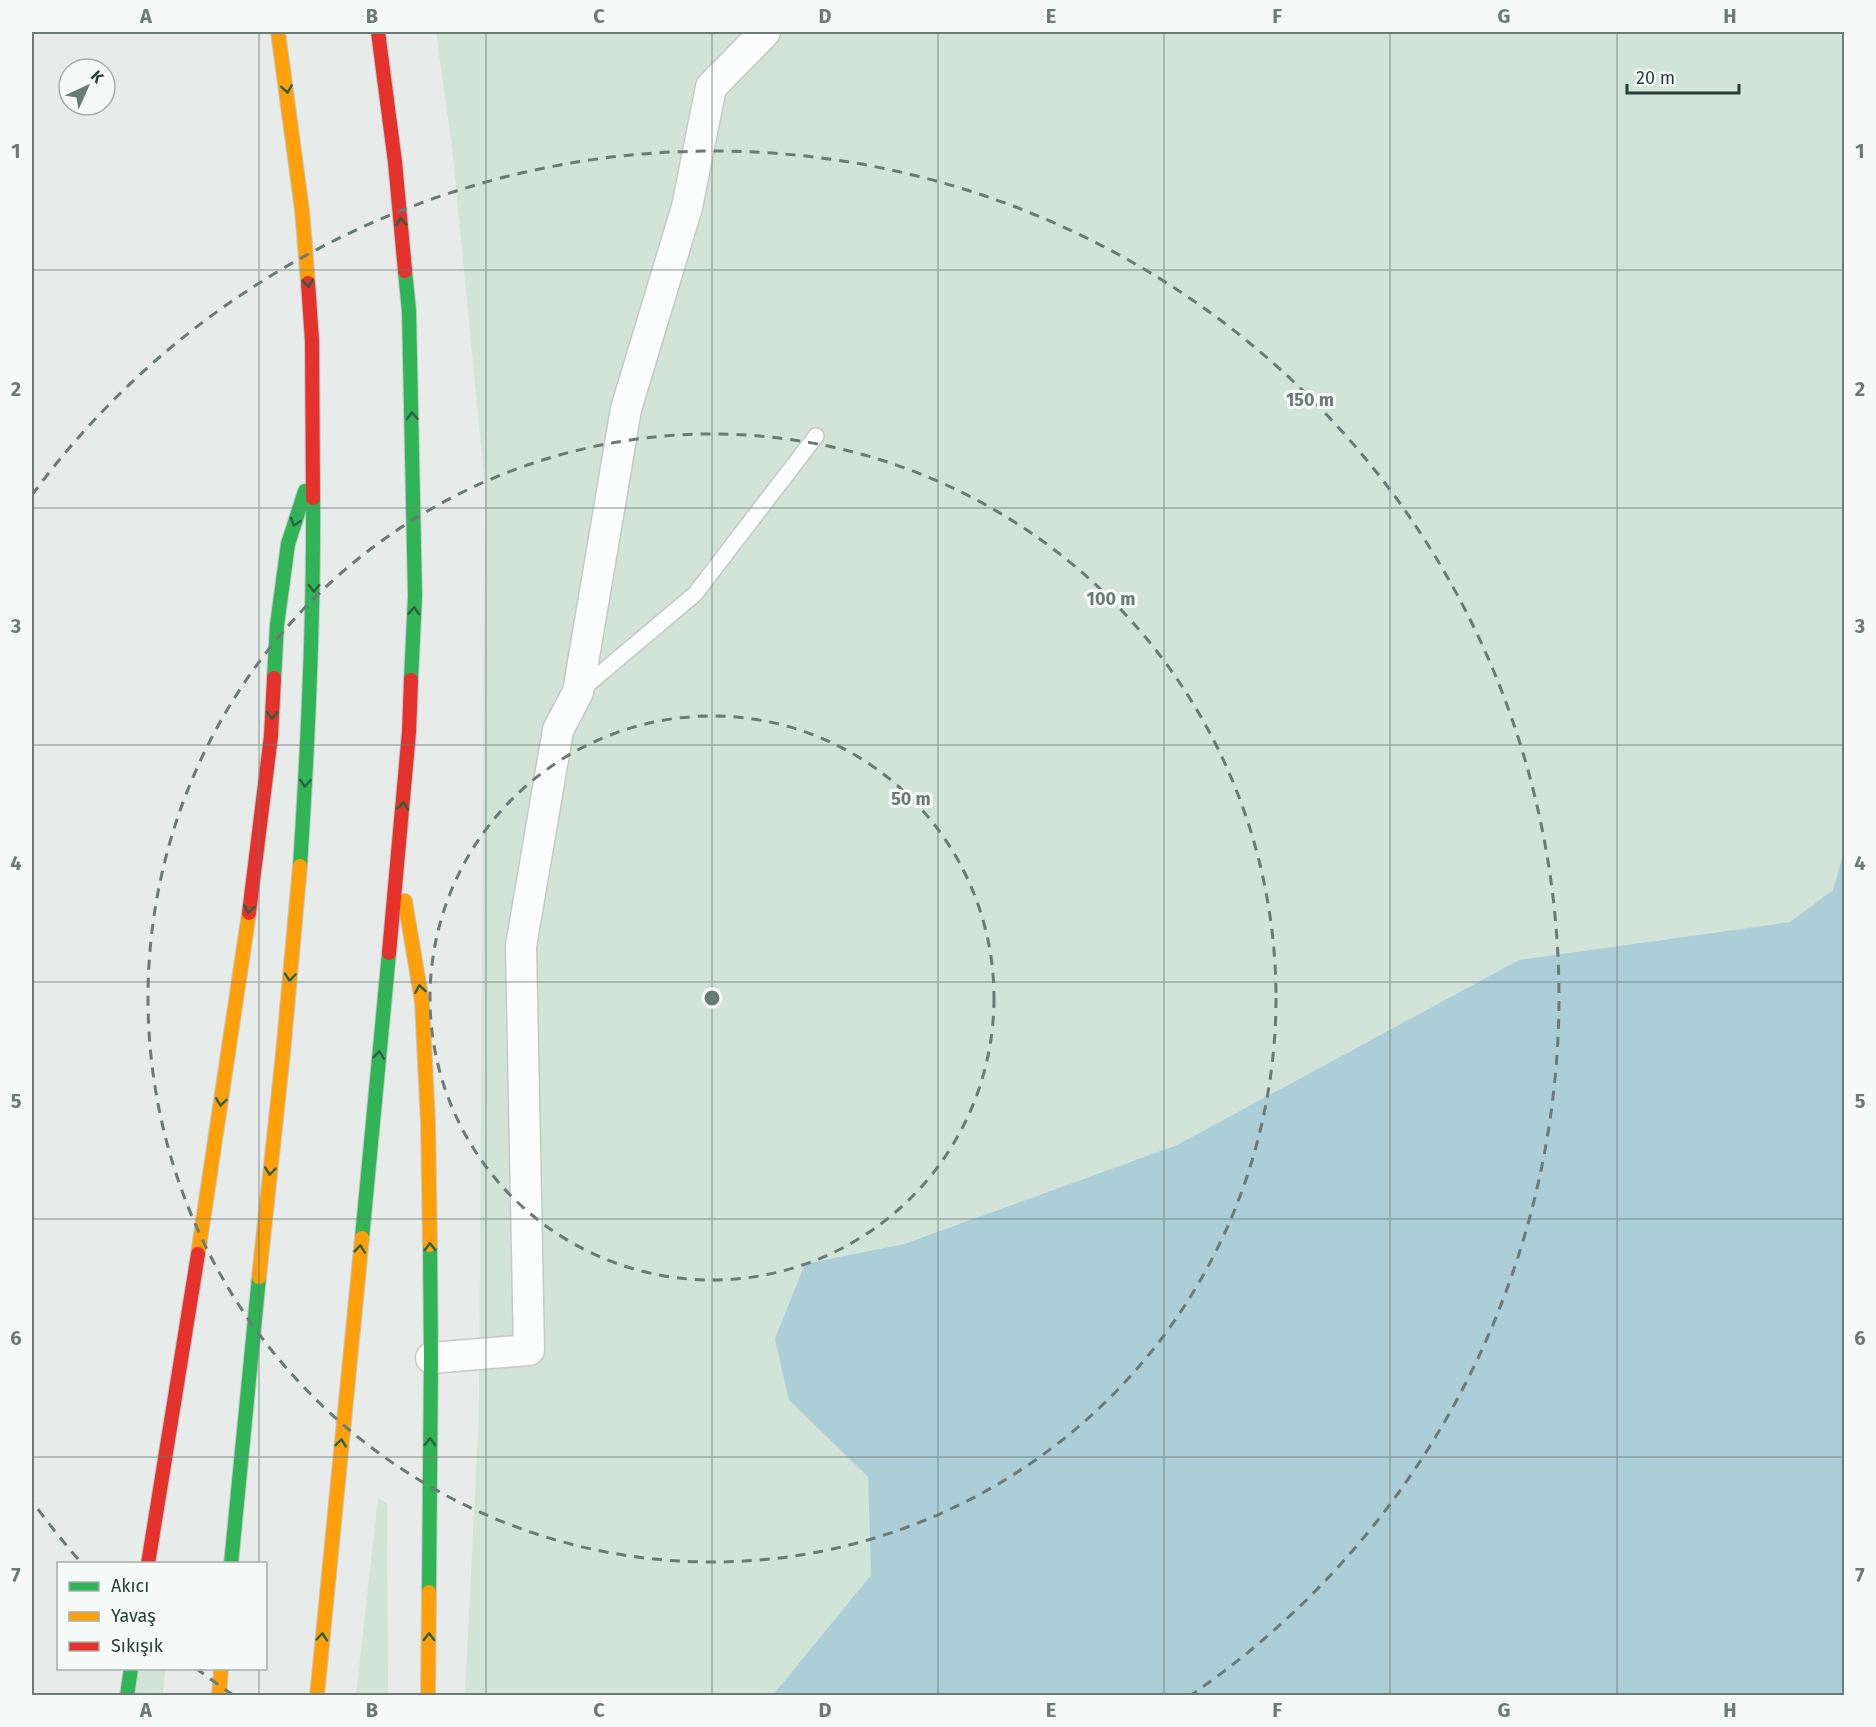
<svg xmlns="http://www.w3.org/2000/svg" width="1876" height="1727" viewBox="0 0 1876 1727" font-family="'Fira Sans',sans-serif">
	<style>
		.green { fill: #d2e3d8 }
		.water { fill: #acced6 }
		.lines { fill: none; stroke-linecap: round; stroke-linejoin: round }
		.lane-casing { stroke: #c4c9c7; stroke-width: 18 }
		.street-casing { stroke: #c4c9c7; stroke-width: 33 }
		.fast-casing { stroke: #c3cac8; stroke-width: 16 }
		.slow-casing { stroke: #c3cac8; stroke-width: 16 }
		.jam-casing { stroke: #c3cac8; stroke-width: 16 }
		.lane { stroke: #fbfcfc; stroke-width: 15 }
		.street { stroke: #fbfcfc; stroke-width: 30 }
		.fast { stroke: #30b455; stroke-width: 14 }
		.slow { stroke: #ff9f0a; stroke-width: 14 }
		.jam { stroke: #e5322d; stroke-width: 14 }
		.oneway { stroke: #296141 }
		.grid { fill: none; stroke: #6a7b76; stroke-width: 1.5; stroke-opacity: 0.55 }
		.ring { fill: none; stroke: #6a7b76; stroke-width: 3; stroke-dasharray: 10 8 }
		.centre { fill: #6a7b76; stroke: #f6faf8; stroke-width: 3 }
		.ring-label { font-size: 18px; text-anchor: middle; font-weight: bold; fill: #6a7b76; stroke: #f6faf8; stroke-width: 6; stroke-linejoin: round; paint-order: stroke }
		.neatline { fill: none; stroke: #6a7b76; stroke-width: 2 }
		.grid-label { font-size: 20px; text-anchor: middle; font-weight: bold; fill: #6a7b76 }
	</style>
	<rect width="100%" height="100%" fill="#e7ecea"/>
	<!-- green -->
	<g class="green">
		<polygon points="436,32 1844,32 1844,851 1833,890 1790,922 1519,960 1177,1145 904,1244 805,1264 789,1400 868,1477 871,1575 773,1695 465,1695 479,1412 485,486 452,147"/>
		<polygon points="378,1498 387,1503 388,1695 356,1695"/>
		<polygon points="137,1669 165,1669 163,1695 135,1696"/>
	</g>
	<!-- water -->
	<polygon class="water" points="1844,851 1844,1695 773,1695 871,1575 868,1477 789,1400 775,1339 805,1264 904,1244 1177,1145 1519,960 1790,922 1833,890"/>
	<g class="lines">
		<defs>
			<polyline id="lane" points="581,690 695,594 816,436"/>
			<polyline id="street" points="431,1358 529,1350 521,946 558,730 578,692 626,409 687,207 711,87 765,32"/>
			<g id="fast">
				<polyline points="405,271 409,311 415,596 411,680"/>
				<polyline points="274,678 277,625 288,544 305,491"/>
				<path d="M300 866C308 743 314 621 313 498"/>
				<polyline points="362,1238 389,953"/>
				<polyline points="231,1564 259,1277"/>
				<polyline points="429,1592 431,1358 430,1245"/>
				<polyline points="127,1696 131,1668"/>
			</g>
			<g id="slow">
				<polyline points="278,32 302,210 308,283"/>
				<polyline points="405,901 422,1002 428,1123 430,1245"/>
				<polyline points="198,1254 249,913"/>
				<polyline points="259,1277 283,1053 300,866"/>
				<polyline points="219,1696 221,1668"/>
				<polyline points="317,1696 362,1238"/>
				<polyline points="428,1696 429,1592"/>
			</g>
			<g id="jam">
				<polyline points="378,32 395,162 405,271"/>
				<polyline points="308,283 312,341 313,498"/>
				<polyline points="249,913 271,736 274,678"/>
				<polyline points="389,953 409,732 411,680"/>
				<polyline points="148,1564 198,1254"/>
			</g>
		</defs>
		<!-- lane casing -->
		<use href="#lane" class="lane-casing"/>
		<!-- street casing -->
		<use href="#street" class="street-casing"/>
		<!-- fast casing -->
		<use href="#fast" class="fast-casing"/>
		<!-- slow casing -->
		<use href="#slow" class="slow-casing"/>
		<!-- jam casing -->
		<use href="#jam" class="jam-casing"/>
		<!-- lane -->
		<use href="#lane" class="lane"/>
		<!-- street -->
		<use href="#street" class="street"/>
		<!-- fast -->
		<use href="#fast" class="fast"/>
		<!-- slow -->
		<use href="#slow" class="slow"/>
		<!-- jam -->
		<use href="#jam" class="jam"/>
	</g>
	<!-- one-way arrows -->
	<defs><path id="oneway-chevron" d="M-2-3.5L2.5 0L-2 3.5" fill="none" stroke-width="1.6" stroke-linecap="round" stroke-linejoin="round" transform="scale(1.5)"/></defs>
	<g class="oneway">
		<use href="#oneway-chevron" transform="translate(287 89) rotate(81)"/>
		<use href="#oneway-chevron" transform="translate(401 222) rotate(-95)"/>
		<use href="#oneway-chevron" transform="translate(308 283) rotate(85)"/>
		<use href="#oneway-chevron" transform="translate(412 416) rotate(-92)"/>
		<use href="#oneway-chevron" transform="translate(295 522) rotate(108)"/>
		<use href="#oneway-chevron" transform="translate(314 588) rotate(91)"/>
		<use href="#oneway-chevron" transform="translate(414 611) rotate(-87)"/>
		<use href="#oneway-chevron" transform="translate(272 715) rotate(93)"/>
		<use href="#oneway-chevron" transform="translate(305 783) rotate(94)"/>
		<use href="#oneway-chevron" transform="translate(403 806) rotate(-85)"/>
		<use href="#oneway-chevron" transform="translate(249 909) rotate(98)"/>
		<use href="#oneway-chevron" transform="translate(290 977) rotate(95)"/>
		<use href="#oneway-chevron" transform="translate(420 989) rotate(-99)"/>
		<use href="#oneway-chevron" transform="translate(379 1055) rotate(-84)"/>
		<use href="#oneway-chevron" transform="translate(221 1102) rotate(98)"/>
		<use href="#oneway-chevron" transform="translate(270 1171) rotate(96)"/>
		<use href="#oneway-chevron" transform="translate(430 1247) rotate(-91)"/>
		<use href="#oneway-chevron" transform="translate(360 1249) rotate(-84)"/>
		<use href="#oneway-chevron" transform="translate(430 1442) rotate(-89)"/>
		<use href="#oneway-chevron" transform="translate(341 1443) rotate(-84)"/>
		<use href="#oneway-chevron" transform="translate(322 1637) rotate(-85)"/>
		<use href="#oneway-chevron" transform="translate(429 1637) rotate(-89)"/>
	</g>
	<!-- grid -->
	<path class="grid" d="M259 32V1564M486 32V1696M712 32V1696M938 32V1696M1164 32V1696M1390 32V1696M1617 32V1696M32 270H1844M32 508H1844M32 745H1844M32 982H1844M32 1219H1844M32 1457H1844M259 1668V1696"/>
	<!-- distance rings -->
	<g class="ring">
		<circle cx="712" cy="998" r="282"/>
		<circle cx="712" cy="998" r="564"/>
		<path d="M233 1695A846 846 0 0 1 197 1669M78 1559A846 846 0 0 1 32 1501M32 495A846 846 0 1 1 1191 1695"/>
	</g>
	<circle cx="712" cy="998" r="9" class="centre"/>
	<g class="ring-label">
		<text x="1310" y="406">150 m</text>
		<text x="1111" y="605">100 m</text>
		<text x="911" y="805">50 m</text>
	</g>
	<!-- border -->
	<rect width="1876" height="1727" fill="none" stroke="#f6faf8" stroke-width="66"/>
	<!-- legend -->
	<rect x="57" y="1562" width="210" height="108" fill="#f6faf8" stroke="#a3afab" stroke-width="1.5"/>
	<rect x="69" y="1582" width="30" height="9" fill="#30b455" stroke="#a3afab" stroke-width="1.5"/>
	<text x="111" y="1592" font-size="18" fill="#263e38">Akıcı</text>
	<rect x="69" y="1612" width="30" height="9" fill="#ff9f0a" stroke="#a3afab" stroke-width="1.5"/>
	<text x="111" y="1622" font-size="18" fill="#263e38">Yavaş</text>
	<rect x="69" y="1642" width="30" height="9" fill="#e5322d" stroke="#a3afab" stroke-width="1.5"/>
	<text x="111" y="1652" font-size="18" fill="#263e38">Sıkışık</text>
	<!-- north arrow -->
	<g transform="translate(87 87) rotate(45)"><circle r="28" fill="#f6faf8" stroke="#a3afab" stroke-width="1.5"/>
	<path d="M0-4.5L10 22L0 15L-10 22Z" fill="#6a7b76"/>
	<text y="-9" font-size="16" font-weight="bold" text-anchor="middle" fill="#263e38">K</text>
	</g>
	<!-- scale -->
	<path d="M1627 84v9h112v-9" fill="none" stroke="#263e38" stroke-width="3"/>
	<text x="1636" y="84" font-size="18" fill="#263e38" stroke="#f6faf8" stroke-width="4.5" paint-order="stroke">20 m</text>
	<rect x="33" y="33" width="1810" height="1661" class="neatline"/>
	<g class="grid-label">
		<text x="146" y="23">A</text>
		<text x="372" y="23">B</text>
		<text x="599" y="23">C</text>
		<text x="825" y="23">D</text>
		<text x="1051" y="23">E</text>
		<text x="1277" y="23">F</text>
		<text x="1504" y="23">G</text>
		<text x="1730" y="23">H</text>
		<text x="16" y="158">1</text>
		<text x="1860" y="158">1</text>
		<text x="16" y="396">2</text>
		<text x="1860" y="396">2</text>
		<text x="16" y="633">3</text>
		<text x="1860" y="633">3</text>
		<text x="16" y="870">4</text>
		<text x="1860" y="870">4</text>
		<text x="16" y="1108">5</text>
		<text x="1860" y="1108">5</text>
		<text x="16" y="1345">6</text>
		<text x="1860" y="1345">6</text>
		<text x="16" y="1582">7</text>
		<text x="1860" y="1582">7</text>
		<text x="146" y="1717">A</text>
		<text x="372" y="1717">B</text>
		<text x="599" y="1717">C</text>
		<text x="825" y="1717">D</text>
		<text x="1051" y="1717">E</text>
		<text x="1277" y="1717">F</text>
		<text x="1504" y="1717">G</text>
		<text x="1730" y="1717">H</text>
	</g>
</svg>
